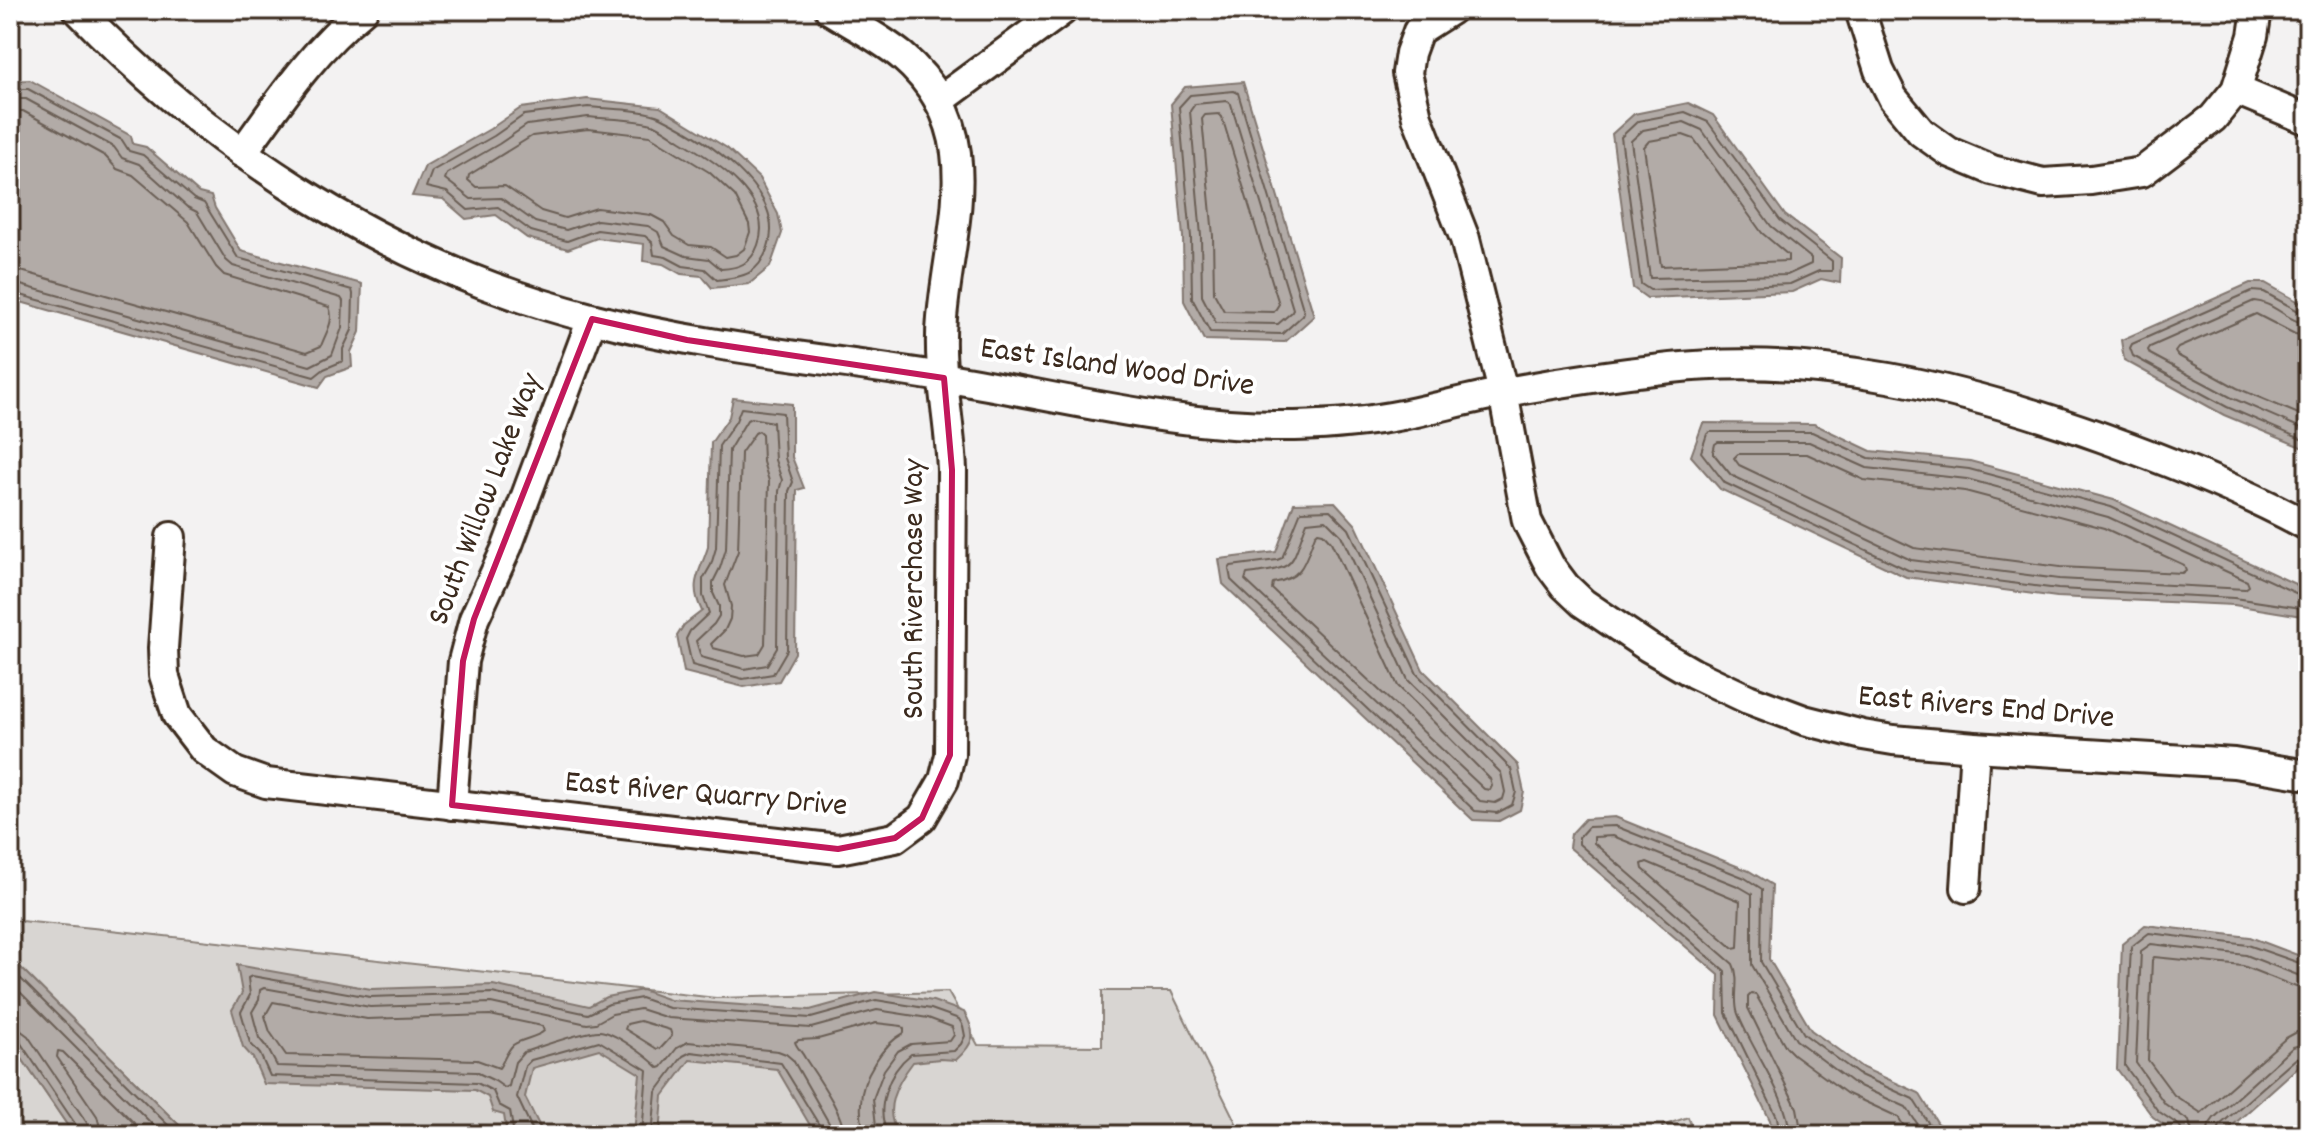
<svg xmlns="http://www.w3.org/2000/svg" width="2318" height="1145" viewBox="0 0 2318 1145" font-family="Dekko,sans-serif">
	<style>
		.green { fill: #d8d5d2; stroke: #8a8078; stroke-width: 2 }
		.water { fill: #b2aba7; stroke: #827770; stroke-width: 2 }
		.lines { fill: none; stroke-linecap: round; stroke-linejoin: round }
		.shore { stroke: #6b5e55; stroke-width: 2 }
		.minor-casing { stroke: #3b2a1e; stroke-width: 34 }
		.minor { stroke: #fff; stroke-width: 28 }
		.marked { fill: none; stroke: #c2185b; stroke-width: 6; stroke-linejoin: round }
		.labels { text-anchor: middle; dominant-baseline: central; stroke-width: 8; stroke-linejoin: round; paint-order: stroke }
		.street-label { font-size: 32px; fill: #3b2a1e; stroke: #fff }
	</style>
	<rect width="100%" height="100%" fill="#f3f2f2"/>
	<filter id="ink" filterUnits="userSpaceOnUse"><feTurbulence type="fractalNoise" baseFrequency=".0125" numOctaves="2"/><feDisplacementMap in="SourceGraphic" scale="16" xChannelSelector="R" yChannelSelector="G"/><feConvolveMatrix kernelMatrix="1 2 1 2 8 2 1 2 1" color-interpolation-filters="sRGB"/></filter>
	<g filter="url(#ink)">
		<!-- green -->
		<g class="green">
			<polygon points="10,920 93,928 716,998 948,992 978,1045 1102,1046 1102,991 1171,991 1242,1135 189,1135 10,957"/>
			<polygon points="10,1041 74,1135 10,1135"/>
			<polygon points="1688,1117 1695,1135 1665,1135 1662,1126"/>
		</g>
		<!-- water -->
		<g class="water">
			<polygon points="30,80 131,136 133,144 146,147 199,193 211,196 215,208 241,251 362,284 360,332 351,352 352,367 327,376 319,387 10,299 10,81"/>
			<polygon points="1243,82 1314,316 1285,342 1204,340 1184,301 1183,237 1171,104 1185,87"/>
			<polygon points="587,99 660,107 727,148 759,178 778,214 782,233 770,267 749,284 712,288 702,276 681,274 663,264 643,261 644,244 597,238 568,249 527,238 496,215 466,219 443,199 412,196 425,166 490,129 521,108"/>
			<polygon points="1688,103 1713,115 1785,215 1841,258 1840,283 1821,279 1792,292 1647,298 1633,288 1612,134 1634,114"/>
			<polygon points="2250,283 2265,283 2308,307 2308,450 2224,415 2124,360 2121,340"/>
			<path d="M733 398 792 404V457L804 488 797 490 795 653 779 681 744 687 684 672 677 636 684 625 702 611C688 583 700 573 708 547L711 443 729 417Z"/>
			<polygon points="1703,423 1814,424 1871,451 1970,461 2114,500 2308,590 2308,617 2234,605 2057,597 1906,577 1720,489 1691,456"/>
			<polygon points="1335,502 1356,525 1423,670 1518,765 1524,792 1520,810 1499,821 1473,820 1223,584 1219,559 1276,552 1294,503"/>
			<polygon points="1615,817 1749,871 1772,885 1769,959 1811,1030 1863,1068 1919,1093 1945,1135 1773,1135 1770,1120 1718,1015 1719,975 1569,847 1571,834 1585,819"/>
			<polygon points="2145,925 2250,937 2308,959 2308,1058 2222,1135 2179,1135 2153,1117 2117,1069 2122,944"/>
			<polygon points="10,957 189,1135 74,1135 10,1041"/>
			<path d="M237 965 371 989 493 985 589 1006 606 997 642 990 670 1000 810 1010 875 992 933 1001 964 1012C977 1034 975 1043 956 1060L940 1059 913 1062C897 1083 881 1110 899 1135H826L814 1132 777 1069 690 1060 663 1096 660 1135H632L634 1132 640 1074 599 1049 532 1068 525 1097 544 1135H507L504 1115 493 1112 488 1097 475 1090 264 1084 253 1058 243 1047 232 1010 242 993Z"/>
		</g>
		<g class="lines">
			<!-- shore -->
			<g class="shore">
				<polyline points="10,89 28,89 122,140 129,151 143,155 194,199 204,203 238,258 352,290 353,294 352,330 343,349 343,361 324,369 314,377 10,292"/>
				<polygon points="1234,91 1238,93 1304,312 1303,315 1282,334 1210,332 1192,298 1191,237 1179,107 1190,95"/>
				<polyline points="10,99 26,99 114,147 122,158 139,164 187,207 197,212 226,260 233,266 341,298 343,301 342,328 332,355 310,366 10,282"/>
				<polygon points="1227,101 1231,104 1293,309 1292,312 1278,324 1216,323 1202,296 1201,236 1190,111 1195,104"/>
				<path d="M588 107C606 109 646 109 661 117 703 138 788 191 768 247 758 275 744 277 717 280L705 269 683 266 666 257 654 255 652 242 645 236 597 230 567 241 531 231 498 207 468 210 447 192 426 187 432 171 494 136 524 115Z"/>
				<path d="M10 111H23L105 156 117 169 133 175 188 222 216 267 224 275 329 307C335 321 326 332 321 346L307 352 21 271 10 270"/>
				<polygon points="1685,112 1708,122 1780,220 1832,261 1832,271 1819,271 1790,284 1650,290 1641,284 1621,137 1638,121"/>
				<polygon points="1219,114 1222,117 1279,304 1274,312 1224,311 1214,293 1213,236 1202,119 1205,115"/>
				<path d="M588 117C606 119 640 119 655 125 664 129 673 136 681 141 715 161 775 199 758 245 751 264 739 268 721 269L709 259 686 256 664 246 658 232 648 226 597 220 566 230 535 222 501 198 471 199 445 179 447 174 499 144 527 125Z"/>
				<polygon points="1684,122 1702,130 1771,226 1811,258 1811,264 1787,275 1650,278 1631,141 1643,130"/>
				<polygon points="588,129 650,136 709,172 735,196 749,224 750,232 744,249 736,255 726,257 711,247 689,245 674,236 664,222 651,215 597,208 565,218 541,211 505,186 476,187 468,180 469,175 532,136"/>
				<polygon points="1683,135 1694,139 1762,233 1788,255 1788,261 1661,266 1644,147 1649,141"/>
				<polyline points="2308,314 2302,313 2264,292 2252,291 2132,344 2130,348 2133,356 2227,407 2308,442"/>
				<path d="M2308 324C2288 322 2274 302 2254 301L2150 347 2148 350 2150 354 2232 398 2308 431"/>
				<polyline points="2308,336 2295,334 2256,314 2178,348 2175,352 2177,355 2237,388 2308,418"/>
				<polygon points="741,408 783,413 785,458 793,482 789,491 787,650 773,674 743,679 692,665 686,639 690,631 709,613 703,596 703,579 711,565 716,548 719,446 736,421"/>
				<polygon points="751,418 773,422 775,460 782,480 779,491 777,648 767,665 744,669 701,657 696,641 714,624 719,616 719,606 713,593 713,582 720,568 726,549 729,450 747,420"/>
				<polygon points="759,431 762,434 763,462 769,481 765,644 759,654 744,656 713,648 711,644 725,630 730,619 731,606 725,585 738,551 741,453 755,433"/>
				<polygon points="1718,442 1809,442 1867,468 1967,479 2108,517 2247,581 2249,586 2245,589 2059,579 1911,560 1731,475 1713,453 1715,444"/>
				<polygon points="1738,454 1807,454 1864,480 1965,491 2104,528 2184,565 2186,570 2182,573 2060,567 1914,548 1739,465 1734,458"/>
				<polygon points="1330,510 1349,529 1417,674 1511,769 1516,792 1512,805 1497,813 1475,811 1231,580 1229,569 1231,566 1277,560 1282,558 1301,511"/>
				<path d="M1326 520 1341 535 1408 680 1501 773 1505 792 1503 799 1495 803 1480 801 1245 580 1247 574C1299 567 1289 568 1307 522Z"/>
				<path d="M1318 532 1323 533 1331 542 1398 686 1490 779 1492 786 1490 790 1484 789 1272 589 1273 583C1304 578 1305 561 1315 535Z"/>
				<polyline points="2308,597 2302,596 2111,507 1969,469 1869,458 1812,432 1710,432 1707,434 1701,452 1725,483 1908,570 2058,589 2234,598 2308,609"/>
				<polygon points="1647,862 1740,901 1738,947 1733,948 1643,869 1642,864"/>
				<polyline points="10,968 178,1135"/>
				<polyline points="10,982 163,1135"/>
				<polyline points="2308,989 2296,987 2243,966 2154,957 2152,960 2148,1060 2174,1095 2201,1113 2286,1038 2297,1032 2308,1031"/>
				<path d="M273 1002 367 1019 490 1015 542 1026 544 1031C536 1038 523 1038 513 1045 506 1052 504 1061 499 1068L477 1060 286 1055 270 1032 265 1016Z"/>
				<polygon points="640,1021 670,1030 672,1036 661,1048 657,1049 625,1029 627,1024"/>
				<polyline points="10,1028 20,1030 28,1036 87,1123 90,1135"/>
				<polyline points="10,1038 20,1042 78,1128 80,1135"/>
				<polyline points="102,1135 97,1116 57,1057 58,1051 63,1052 146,1135"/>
				<path d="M514 1135 510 1111 499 1105 493 1091 477 1083 270 1076 260 1054 250 1043 241 1012 250 995 248 978 252 976 370 997 492 993 588 1014 609 1004 641 998 669 1008 811 1018 876 1000 931 1009 959 1019 963 1026 965 1036 961 1044 954 1051 911 1054C889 1071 873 1110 889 1135"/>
				<polyline points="535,1135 517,1097 525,1066 531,1060 599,1041 647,1070 642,1135"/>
				<polyline points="652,1135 656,1092 683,1056 691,1052 781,1063 821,1128 822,1135"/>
				<path d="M832 1135 829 1123 793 1060 786 1054 778 1051 688 1042 677 1048 662 1067 659 1068C649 1058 614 1031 599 1031 584 1031 539 1047 524 1052L515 1062 509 1086 505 1088 495 1081 476 1072 277 1066 268 1049 259 1038 252 1012 259 1000 260 990 264 988 370 1007 491 1003 587 1024 596 1023 612 1014 640 1009 668 1018 811 1028 877 1010 928 1018 952 1027 954 1035 950 1041 911 1044 898 1051 884 1070 873 1099 877 1135"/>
				<path d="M844 1135C843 1112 818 1078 805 1058 802 1052 797 1048 795 1042L799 1040 818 1039 876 1023 902 1026 904 1029V1033C883 1044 861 1078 861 1103 860 1113 862 1125 864 1135"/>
				<polyline points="1780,1135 1777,1117 1726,1013 1725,971 1579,844 1579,837 1588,827 1615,826 1745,878 1762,889 1761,962 1804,1034 1858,1074 1913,1099 1936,1135"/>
				<path d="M1790 1135C1788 1096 1752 1051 1738 1014 1732 998 1741 980 1733 964L1594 843V837L1613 836 1740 887 1752 894V965L1796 1040 1853 1083 1906 1107 1925 1135"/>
				<polyline points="1802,1135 1797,1108 1748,1008 1748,997 1751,994 1756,995 1786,1047 1793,1054 1846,1093 1898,1117 1910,1135"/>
				<polyline points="2183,1135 2180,1126 2158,1111 2125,1066 2131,947 2149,933 2248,945 2308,966"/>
				<polyline points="2193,1135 2189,1121 2165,1104 2136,1063 2141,951 2151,944 2246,955 2300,976 2308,976"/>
				<polyline points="2207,1135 2209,1125 2214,1118 2293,1047 2308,1043"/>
				<polyline points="2217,1135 2220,1125 2300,1055 2308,1053"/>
			</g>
			<defs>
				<g id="minor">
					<path d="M78 10C218 155 395 268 591 318 706 348 825 358 942 377 1059 396 1176 428 1295 426 1330 425 1367 422 1402 415 1437 408 1471 398 1506 392 1560 382 1616 374 1671 368 1818 352 1963 388 2101 437 2171 462 2242 490 2308 526"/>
					<polyline points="1451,10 1418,31 1410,53 1407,73 1417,117 1465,239 1503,392 1527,521 1550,566 1565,586 1583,603 1648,647 1693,673 1748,699 1804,720 1863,735 1893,740 1975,747 2234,763 2308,775"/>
					<polyline points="1860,10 1879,70 1893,98 1921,132 1949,152 1992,170 2043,183 2091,180 2142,172 2213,118 2236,90 2253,36 2257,10"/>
					<polyline points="2236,90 2308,120"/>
					<polyline points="939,101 1063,10"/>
					<path d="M242 153C279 102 313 50 363 10"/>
					<path d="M171 537 163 648 164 675 177 715 204 750 235 772 266 783 838 849 895 838 922 818 944 780 950 755 952 470C950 420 937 368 942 318 950 223 989 130 902 56 880 38 854 25 830 10"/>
					<polyline points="452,805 463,661 474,619 507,547 592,319"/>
					<polyline points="1966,888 1975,747"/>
				</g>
			</defs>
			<!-- minor casing -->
			<use href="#minor" class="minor-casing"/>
			<!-- minor -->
			<use href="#minor" class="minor"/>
		</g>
	</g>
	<!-- marked area -->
	<path class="marked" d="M592 319 687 340 944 378 952 470 950 755 922 818 895 838 838 849 452 805 463 661 474 619Z"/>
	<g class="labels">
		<!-- street labels -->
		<g class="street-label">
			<text transform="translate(1117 369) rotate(8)">East Island Wood Drive</text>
			<text transform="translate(487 500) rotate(-69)">South Willow Lake Way</text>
			<text transform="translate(916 589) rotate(-90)">South Riverchase Way</text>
			<text transform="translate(1986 709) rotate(5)">East Rivers End Drive</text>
			<text transform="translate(706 796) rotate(5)">East River Quarry Drive</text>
		</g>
	</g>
	<!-- margin -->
	<rect width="2318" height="1145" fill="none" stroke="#fff" stroke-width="40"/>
	<rect x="20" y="20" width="2278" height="1105" fill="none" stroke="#3b2a1e" stroke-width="3" filter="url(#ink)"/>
</svg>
